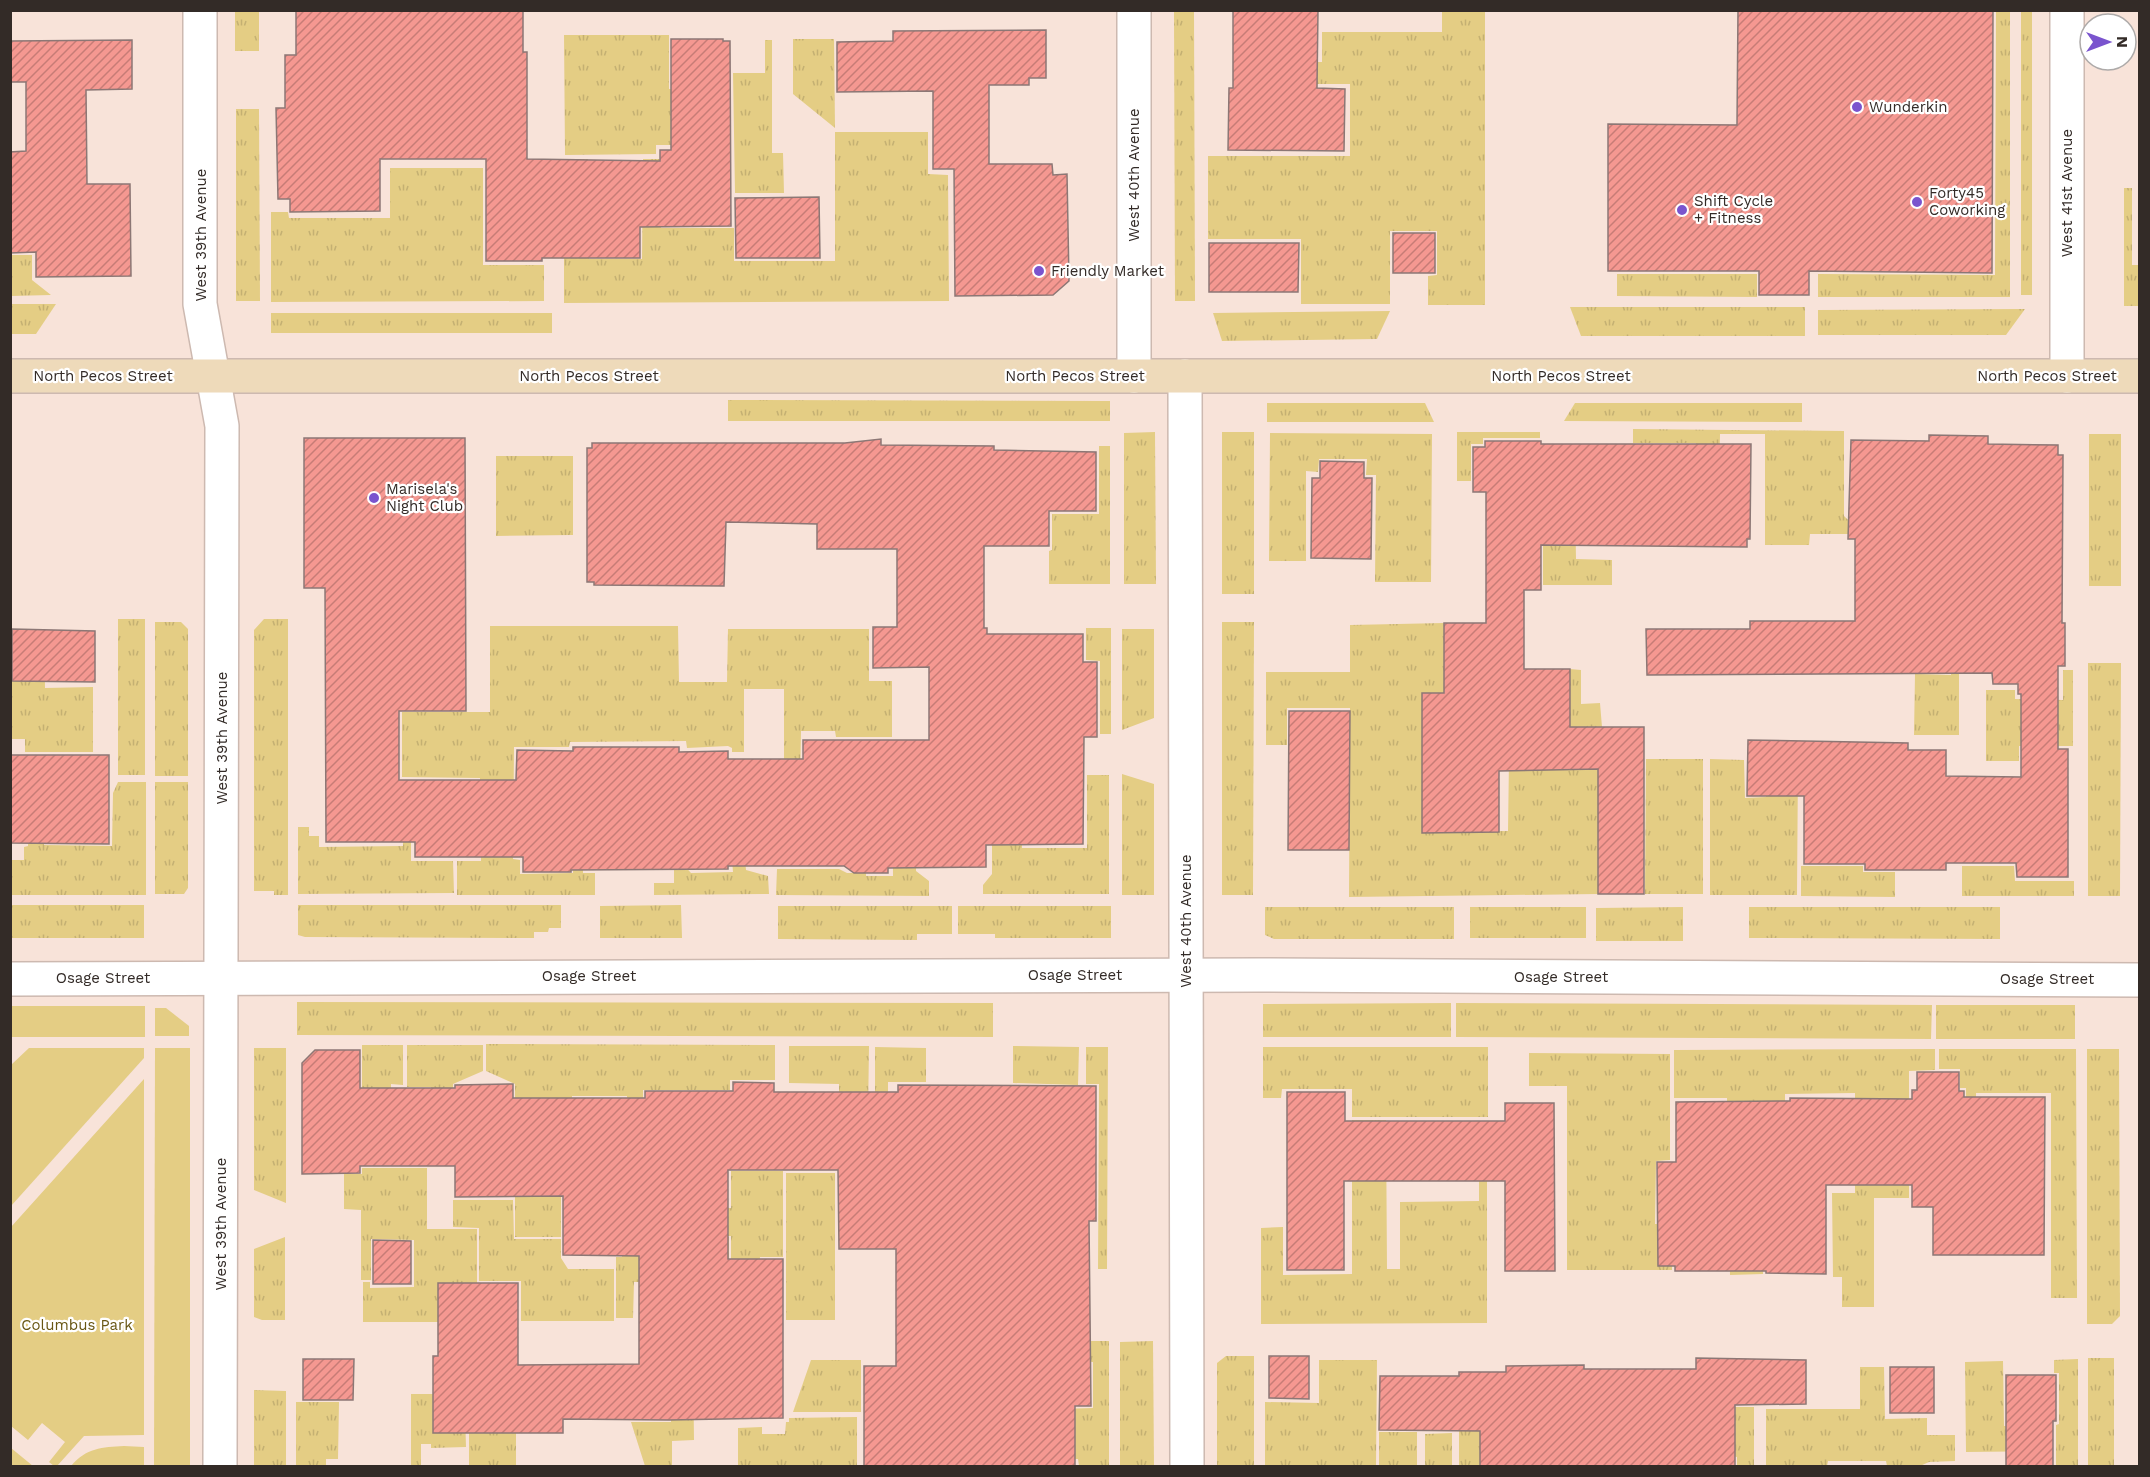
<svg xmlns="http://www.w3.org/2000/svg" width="2150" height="1477" viewBox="0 0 2150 1477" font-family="'Work Sans',sans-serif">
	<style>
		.grass { fill: url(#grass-tufts) }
		.park { fill: #e4cd84 }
		.building { fill: url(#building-hatch); stroke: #8c7775; stroke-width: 1.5 }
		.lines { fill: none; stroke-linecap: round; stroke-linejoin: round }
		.minor-casing { stroke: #cdb9b0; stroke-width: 36 }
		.secondary-casing { stroke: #cdb9b0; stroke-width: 36 }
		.minor { stroke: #fff; stroke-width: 33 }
		.secondary { stroke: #eedaba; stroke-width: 33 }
		.poi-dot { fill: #7a54ce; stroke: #fff; stroke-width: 2 }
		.labels { text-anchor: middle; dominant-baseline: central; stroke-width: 4.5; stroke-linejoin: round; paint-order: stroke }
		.poi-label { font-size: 15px; fill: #332b27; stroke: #fff; text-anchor: start }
		.street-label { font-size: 15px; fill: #332b27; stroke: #fff }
		.park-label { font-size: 15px; fill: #685613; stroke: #fff }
	</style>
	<defs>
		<pattern id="grass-tufts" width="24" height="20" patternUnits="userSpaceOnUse" patternTransform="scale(1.5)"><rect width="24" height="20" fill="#e4cd84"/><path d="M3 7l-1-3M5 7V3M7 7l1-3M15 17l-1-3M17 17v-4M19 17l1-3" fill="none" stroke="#c4b072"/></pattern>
		<pattern id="building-hatch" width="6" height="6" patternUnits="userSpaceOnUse" patternTransform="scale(1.5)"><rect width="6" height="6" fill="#f59891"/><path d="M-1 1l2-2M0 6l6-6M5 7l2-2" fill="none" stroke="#c77c76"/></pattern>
	</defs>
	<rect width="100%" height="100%" fill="#f8e3d9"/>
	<!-- grass -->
	<g class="grass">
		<rect x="235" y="11" width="24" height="40"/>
		<polygon points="1174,11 1194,11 1195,301 1175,301"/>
		<polygon points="1442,11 1485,11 1485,305 1428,305 1428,276 1437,275 1437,231 1390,231 1390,304 1301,304 1301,239 1208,239 1208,156 1350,156 1350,84 1252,84 1252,62 1322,62 1322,32 1442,32"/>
		<polygon points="1996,11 2010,11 2010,297 1818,297 1818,274 1995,275"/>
		<rect x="2021" y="11" width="11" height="284"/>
		<polygon points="564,35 669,35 669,89 682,89 683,145 656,145 656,154 565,155"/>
		<polygon points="793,39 834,39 835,128 793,94"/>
		<polygon points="765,40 772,40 772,153 783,153 784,193 735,193 733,73 765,73"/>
		<polygon points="236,109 259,109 260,301 236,301"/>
		<polygon points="835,132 928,132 928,174 948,175 949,301 564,303 564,159 588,159 589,259 642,259 643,159 660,159 661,228 734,228 734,261 835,261"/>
		<polygon points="390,168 483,168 483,265 544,265 544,301 271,302 271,212 288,212 289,218 390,218"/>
		<polygon points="2124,188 2132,188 2132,265 2139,265 2139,306 2124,306"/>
		<polygon points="10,255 32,255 32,280 51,295 11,296"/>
		<polygon points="1617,274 1757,274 1757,297 1617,296"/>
		<polygon points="11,304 56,304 36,334 11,334"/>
		<polygon points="1570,307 1805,307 1805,336 1581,336"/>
		<polygon points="2025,309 2006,335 1818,335 1818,310"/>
		<polygon points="1390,311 1377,339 1222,341 1213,313"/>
		<rect x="271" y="313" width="281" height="20"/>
		<polygon points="728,400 1110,401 1110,421 728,421"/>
		<polygon points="1267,403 1425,403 1434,422 1267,422"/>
		<polygon points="1575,403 1802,403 1802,422 1564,421"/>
		<polygon points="1633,429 1844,431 1844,516 1863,534 1810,534 1809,545 1765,545 1765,434 1720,434 1719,495 1695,503 1696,443 1633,443"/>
		<polygon points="1155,432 1156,584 1124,584 1124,433"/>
		<rect x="1222" y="432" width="32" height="162"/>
		<polygon points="1457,432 1540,432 1540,438 1483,438 1483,444 1471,444 1471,481 1457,481"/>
		<polygon points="1270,433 1432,434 1431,582 1375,582 1376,475 1366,475 1367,459 1319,459 1318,472 1306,471 1306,561 1269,561"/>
		<rect x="2089" y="434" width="32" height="152"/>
		<polygon points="1099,446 1110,446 1110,584 1049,584 1049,551 1052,550 1052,514 1099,514"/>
		<polygon points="496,456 573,456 573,535 496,536"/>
		<polygon points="1543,497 1575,497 1576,559 1612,560 1612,585 1543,585"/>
		<rect x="118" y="619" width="27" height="156"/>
		<polygon points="264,619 288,619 288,895 274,895 274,891 254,891 254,630"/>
		<polygon points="155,622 181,622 188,629 188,776 155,776"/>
		<polygon points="1222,622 1254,622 1253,895 1222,895"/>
		<polygon points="1444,623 1486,694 1422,693 1422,832 1508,831 1510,688 1570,669 1581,670 1581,704 1600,703 1602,727 1598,894 1349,897 1350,708 1287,708 1287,745 1266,745 1266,672 1350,672 1350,625"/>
		<polygon points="490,626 678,626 679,682 727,682 728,629 869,629 869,681 892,681 892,737 836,737 835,731 801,731 800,780 784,780 784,689 744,689 744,752 732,752 732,748 728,746 687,748 686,741 570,742 569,747 514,747 513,859 520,860 520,874 573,873 573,864 583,864 583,873 595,873 595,895 457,895 457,861 481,861 480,778 402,777 402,712 490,712"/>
		<polygon points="1086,628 1111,628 1111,734 1100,734 1100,661 1086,660"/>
		<polygon points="1122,629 1154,629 1154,718 1122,730"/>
		<polygon points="44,630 45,688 93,687 93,752 25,752 25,739 11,739 10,681 36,680"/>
		<polygon points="1951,635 1959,635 1959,735 1914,735 1915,674 1951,675"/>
		<polygon points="2088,663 2121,663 2120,896 2088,896"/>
		<polygon points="2063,670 2073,670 2073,746 2019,746 2019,761 1986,761 1986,690 2015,690 2015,699 2063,700"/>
		<polygon points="892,742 915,742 916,871 929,881 929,896 776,895 777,869 839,869 847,873 866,873 866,876 893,876"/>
		<polygon points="28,759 44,759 44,845 112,846 113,793 118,782 146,782 146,895 11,895 10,860 24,860 24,847 28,846"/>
		<polygon points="1646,759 1703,759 1703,894 1645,894"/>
		<polygon points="1710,759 1744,760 1745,798 1766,797 1766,761 1798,761 1797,895 1710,895"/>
		<polygon points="1122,774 1154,784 1154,895 1122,895"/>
		<polygon points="1087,775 1109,775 1109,894 983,894 983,885 992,874 992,801 1022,829 1022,848 1087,848"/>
		<polygon points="155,782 188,782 188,888 184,894 155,894"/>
		<polygon points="403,783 411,783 411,861 453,861 454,893 298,894 298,827 309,827 309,836 319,836 319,847 403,846"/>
		<polygon points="732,860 745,860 746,870 768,876 769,894 654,895 654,883 674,883 674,861 680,861 691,873 733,872"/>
		<polygon points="1801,866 1863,866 1863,872 1895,872 1895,897 1801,896"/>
		<polygon points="1962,866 2014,866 2015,881 2074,881 2074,896 1962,896"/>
		<rect x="11" y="905" width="133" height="33"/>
		<polygon points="298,905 561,905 561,928 549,928 548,932 534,932 534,938 305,937 298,935"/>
		<polygon points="681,905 682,938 600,938 600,906"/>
		<polygon points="778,906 952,906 952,934 917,934 917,940 778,939"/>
		<polygon points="958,906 1111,906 1111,938 995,938 995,934 958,934"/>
		<polygon points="1265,907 1454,907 1454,939 1274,939 1265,935"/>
		<rect x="1470" y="907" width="116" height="31"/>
		<polygon points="1683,907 1683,941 1596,941 1596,908"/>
		<polygon points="1749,907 2000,907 2000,939 1749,938"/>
		<polygon points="297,1002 993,1003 993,1037 297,1035"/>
		<polygon points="1451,1003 1451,1037 1263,1037 1263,1004"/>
		<polygon points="1456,1003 1932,1005 1931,1039 1456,1037"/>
		<rect x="1936" y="1005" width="139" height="34"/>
		<polygon points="486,1044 775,1045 775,1080 730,1080 730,1090 643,1090 643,1103 627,1171 627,1096 572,1096 572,1184 561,1184 561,1237 515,1237 515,1084 486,1071"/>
		<polygon points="362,1045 403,1045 403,1085 391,1084 391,1097 362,1166"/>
		<polygon points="407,1045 483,1045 483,1071 453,1084 453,1108 431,1108 431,1087 407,1087"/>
		<polygon points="789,1046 869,1046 868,1116 839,1116 839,1084 789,1083"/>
		<polygon points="1013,1046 1079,1047 1078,1085 1013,1083"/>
		<polygon points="875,1047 926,1048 926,1082 888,1082 888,1118 875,1118"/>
		<polygon points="1086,1047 1108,1047 1107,1269 1098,1269 1099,1084 1086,1084"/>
		<polygon points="1263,1047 1488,1047 1488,1117 1352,1117 1352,1089 1282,1089 1281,1098 1263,1098"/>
		<polygon points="254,1048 286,1048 286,1203 254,1190"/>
		<polygon points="1935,1049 1935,1070 1909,1071 1909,1198 1874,1198 1874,1307 1842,1307 1842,1277 1833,1277 1832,1193 1855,1193 1855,1093 1785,1094 1785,1181 1762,1182 1763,1274 1730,1275 1727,1098 1674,1098 1674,1050"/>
		<polygon points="1939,1049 2076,1049 2077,1298 2051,1298 2051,1093 1976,1093 1976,1190 1967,1190 1966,1088 1960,1088 1960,1069 1939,1069"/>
		<polygon points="2087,1049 2119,1049 2120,1316 2112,1324 2087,1324"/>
		<polygon points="1529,1053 1670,1054 1670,1160 1656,1161 1655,1224 1672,1224 1672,1270 1567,1270 1567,1086 1529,1086"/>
		<polygon points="1352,1120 1386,1120 1387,1269 1400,1269 1400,1202 1479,1201 1479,1121 1487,1121 1487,1323 1261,1324 1261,1228 1283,1227 1283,1275 1352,1274"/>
		<polygon points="362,1168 427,1168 427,1229 477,1229 477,1283 438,1283 438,1322 363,1322 363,1282 370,1282 370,1288 414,1287 414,1240 371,1239 371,1280 361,1280 361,1210 344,1209 344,1174 362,1174"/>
		<polygon points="731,1171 783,1171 783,1257 760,1257 759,1267 731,1311 731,1236 708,1236 708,1208 731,1208"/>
		<rect x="786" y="1173" width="49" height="147"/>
		<polygon points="622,1187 700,1237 729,1237 729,1267 680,1282 634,1282 633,1318 616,1318 616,1257 622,1257"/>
		<polygon points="453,1200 513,1200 514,1239 561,1239 561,1258 568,1269 614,1269 614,1321 521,1321 521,1281 479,1281 479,1228 453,1227"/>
		<polygon points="285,1237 285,1320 262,1320 254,1317 254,1249"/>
		<polygon points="1042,1341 1109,1341 1109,1466 1079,1466 1078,1459 1058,1459 1058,1409 1093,1408 1093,1362 1042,1361"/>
		<polygon points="1153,1341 1154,1466 1120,1466 1120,1342"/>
		<polygon points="1226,1356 1254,1356 1254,1466 1217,1466 1217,1363"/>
		<rect x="2088" y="1358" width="26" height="108"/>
		<polygon points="2078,1359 2078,1466 2056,1466 2056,1425 2059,1424 2059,1373 2054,1373 2054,1360"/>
		<polygon points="811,1360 861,1360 861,1412 793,1412"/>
		<polygon points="1319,1360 1377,1360 1376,1466 1265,1466 1265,1402 1319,1403"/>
		<polygon points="2003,1361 2004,1426 2051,1425 2052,1451 1966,1452 1965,1362"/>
		<polygon points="671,1362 693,1362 694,1440 672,1441 672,1466 645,1466 631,1422 671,1422"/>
		<polygon points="516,1366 516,1466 469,1466 469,1413"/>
		<polygon points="1860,1367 1884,1367 1885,1419 1927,1418 1927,1435 1955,1435 1955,1461 1929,1462 1920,1466 1887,1466 1886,1461 1828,1461 1827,1466 1766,1466 1766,1409 1860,1409"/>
		<polygon points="254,1390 286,1391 286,1466 254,1466"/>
		<polygon points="411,1394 434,1394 465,1413 466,1447 431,1448 431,1444 421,1444 421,1466 411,1466"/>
		<polygon points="296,1402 339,1402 338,1459 326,1459 326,1466 296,1466"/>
		<polygon points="1727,1407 1754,1407 1754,1466 1737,1466 1737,1457 1732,1456"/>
		<polygon points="857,1417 857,1466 738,1466 738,1428 762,1427 762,1434 785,1434 786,1422 789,1422 789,1418"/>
		<polygon points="1459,1425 1501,1425 1500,1466 1459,1466"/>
		<rect x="1379" y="1432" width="38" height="34"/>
		<polygon points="1452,1433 1452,1466 1425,1466 1425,1434"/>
	</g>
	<!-- park -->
	<g class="park">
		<rect x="11" y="1006" width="134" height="31"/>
		<polygon points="155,1008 166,1008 189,1026 189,1036 155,1036"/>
		<polygon points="29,1048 144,1048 144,1058 11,1206 11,1065"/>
		<polygon points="155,1048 190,1048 190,1466 154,1466"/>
		<polygon points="144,1079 144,1435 84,1436 57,1466 54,1466 49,1462 65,1442 42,1423 28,1440 11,1426 11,1227"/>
		<path d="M124 1446 144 1447V1466H71C86 1448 102 1447 124 1446Z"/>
		<polygon points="10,1448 11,1448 33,1466 11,1466"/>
	</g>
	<!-- building -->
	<g class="building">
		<polygon points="296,10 523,10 523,52 527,52 527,159 660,161 660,150 671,150 671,39 723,39 723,41 730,41 731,226 640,227 640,258 542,258 542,261 486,261 486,159 380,159 380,211 290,212 290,199 278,199 276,108 285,108 285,55 296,55"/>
		<polygon points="1233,10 1318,10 1317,88 1345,89 1344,151 1228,150 1229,88 1233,88"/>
		<polygon points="1738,10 1993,10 1992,273 1809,271 1809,295 1759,295 1759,271 1608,271 1608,124 1737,125"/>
		<polygon points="1046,30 1046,78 1029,78 1029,85 989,85 989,164 1052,164 1053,175 1067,174 1069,281 1053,295 955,296 954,169 933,169 933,91 837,92 837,42 893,41 893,31"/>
		<polygon points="132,40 132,89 86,90 87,184 130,184 131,276 36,277 36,252 10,253 10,152 26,151 26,82 10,82 10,41"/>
		<polygon points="819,197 820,258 736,258 735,198"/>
		<rect x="1393" y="233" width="42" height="40"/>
		<polygon points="1209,243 1299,243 1298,292 1209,292"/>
		<polygon points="1929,435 1988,436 1988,444 2058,445 2058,455 2063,455 2062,623 2065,623 2065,666 2058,666 2058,749 2068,749 2068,877 2017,877 2016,863 1946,863 1946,870 1865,870 1865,864 1804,864 1804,796 1747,796 1748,740 1908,743 1908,750 1946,750 1946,776 2021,777 2021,694 2018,694 2018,684 1993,684 1992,673 1647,675 1646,629 1750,629 1750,621 1855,621 1855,539 1848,539 1851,440 1929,441"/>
		<polygon points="304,438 465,438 466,711 399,711 399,780 516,780 517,750 573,751 573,747 679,747 679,752 728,751 728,759 803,759 803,740 929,740 929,667 873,668 873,627 897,627 897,549 817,549 817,524 726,522 724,586 594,585 594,582 587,582 587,448 592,448 592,443 845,443 881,439 881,445 994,446 994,450 1096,452 1096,511 1049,511 1049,546 984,546 984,628 987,628 987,634 1083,634 1083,662 1097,662 1097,737 1084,737 1083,844 986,845 986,867 888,868 888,873 854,873 844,866 728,866 728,869 571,870 571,872 523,872 523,857 415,857 415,842 326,842 325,588 304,588"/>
		<polygon points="1485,441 1541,441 1541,444 1751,444 1750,539 1747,539 1747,547 1541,545 1541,590 1524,590 1524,669 1570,669 1570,727 1644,727 1644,894 1598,894 1598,769 1499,771 1499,832 1422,833 1422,693 1444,693 1444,623 1486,623 1486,492 1473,492 1473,447 1485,447"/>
		<polygon points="1320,461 1364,462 1364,478 1372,478 1371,559 1311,558 1312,478 1320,478"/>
		<polygon points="12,629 95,631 95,682 12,681"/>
		<polygon points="1289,711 1350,711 1349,850 1288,850"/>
		<polygon points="10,755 109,755 109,844 10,843"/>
		<polygon points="315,1050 360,1050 360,1088 455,1088 455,1085 513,1084 513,1098 645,1098 645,1091 733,1091 733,1082 774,1083 774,1092 898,1092 898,1085 1096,1086 1096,1221 1089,1221 1091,1406 1075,1406 1075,1467 864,1467 864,1366 896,1366 896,1249 839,1249 838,1170 728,1170 728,1259 783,1259 783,1418 669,1420 563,1419 563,1433 433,1433 433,1356 438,1356 438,1283 518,1283 518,1365 639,1364 639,1256 563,1255 563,1196 455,1197 455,1166 360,1166 360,1173 302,1174 302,1063"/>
		<polygon points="1917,1072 1959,1072 1959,1091 1964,1091 1964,1097 2045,1097 2044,1255 1933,1255 1933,1207 1912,1207 1912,1185 1826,1185 1826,1274 1766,1273 1766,1271 1675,1271 1675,1266 1658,1266 1657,1162 1676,1162 1676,1102 1790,1101 1790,1098 1912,1099 1912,1090 1917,1090"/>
		<polygon points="1287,1092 1345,1092 1345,1121 1505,1121 1505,1103 1554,1103 1555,1271 1505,1271 1505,1181 1344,1181 1344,1270 1287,1270"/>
		<polygon points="373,1240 411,1241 411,1284 373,1284"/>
		<polygon points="1269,1356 1309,1356 1309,1399 1269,1398"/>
		<polygon points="1696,1358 1806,1360 1806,1404 1735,1405 1735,1467 1480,1467 1480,1431 1379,1430 1380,1376 1459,1376 1459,1372 1506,1372 1506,1366 1584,1365 1584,1369 1696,1369"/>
		<polygon points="303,1359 354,1359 353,1400 303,1400"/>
		<rect x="1890" y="1367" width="44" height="46"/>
		<polygon points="2006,1375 2056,1375 2056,1421 2053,1421 2053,1467 2006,1467"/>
	</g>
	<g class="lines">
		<defs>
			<g id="minor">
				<polyline points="200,10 200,304 222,426 220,1466"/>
				<polyline points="1134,10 1134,376"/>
				<polyline points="2067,10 2067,376"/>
				<polyline points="1185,376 1187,1466"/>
				<polyline points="10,979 1259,975 2140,980"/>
			</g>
			<polyline id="secondary" points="10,376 2140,376"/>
		</defs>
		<!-- minor casing -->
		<use href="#minor" class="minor-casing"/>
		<!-- secondary casing -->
		<use href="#secondary" class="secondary-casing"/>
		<!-- minor -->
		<use href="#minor" class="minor"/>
		<!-- secondary -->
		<use href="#secondary" class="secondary"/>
	</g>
	<!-- markers -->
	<g class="poi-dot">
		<circle cx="1857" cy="107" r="6"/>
		<circle cx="1917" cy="202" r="6"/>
		<circle cx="1682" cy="210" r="6"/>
		<circle cx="1039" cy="271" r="6"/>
		<circle cx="374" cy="498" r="6"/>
	</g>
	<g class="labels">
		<!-- poi labels -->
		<g class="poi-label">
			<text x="1869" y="107">Wunderkin</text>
			<text x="1929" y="193">Forty45<tspan x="1929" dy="17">Coworking</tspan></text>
			<text x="1694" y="201">Shift Cycle<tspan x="1694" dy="17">+ Fitness</tspan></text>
			<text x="1051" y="271">Friendly Market</text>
			<text x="386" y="489">Marisela's<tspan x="386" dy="17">Night Club</tspan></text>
		</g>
		<!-- street labels -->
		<g class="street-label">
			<text transform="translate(1134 175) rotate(-90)">West 40th Avenue</text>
			<text transform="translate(2067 193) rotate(-90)">West 41st Avenue</text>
			<text transform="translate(201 235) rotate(-90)">West 39th Avenue</text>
			<text x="103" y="376">North Pecos Street</text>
			<text x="589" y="376">North Pecos Street</text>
			<text x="1075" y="376">North Pecos Street</text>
			<text x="1561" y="376">North Pecos Street</text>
			<text x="2047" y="376">North Pecos Street</text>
			<text transform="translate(222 738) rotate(-90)">West 39th Avenue</text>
			<text transform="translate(1186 921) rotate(-90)">West 40th Avenue</text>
			<text x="1075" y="975">Osage Street</text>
			<text x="589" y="976">Osage Street</text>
			<text x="1561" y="977">Osage Street</text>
			<text x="103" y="978">Osage Street</text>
			<text x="2047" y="979">Osage Street</text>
			<text transform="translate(221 1224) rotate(-90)">West 39th Avenue</text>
		</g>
		<!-- park labels -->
		<g class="park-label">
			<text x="77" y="1325">Columbus Park</text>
		</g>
	</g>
	<!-- border -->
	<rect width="2150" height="1477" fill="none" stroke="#332b27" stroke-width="24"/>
	<!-- north arrow -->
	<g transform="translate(2108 42) rotate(90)"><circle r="28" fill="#ffffff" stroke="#adaaa9" stroke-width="1.5"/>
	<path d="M0-4.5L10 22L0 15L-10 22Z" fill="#7a54ce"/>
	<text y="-9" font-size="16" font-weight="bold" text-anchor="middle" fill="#332b27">N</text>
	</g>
</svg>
